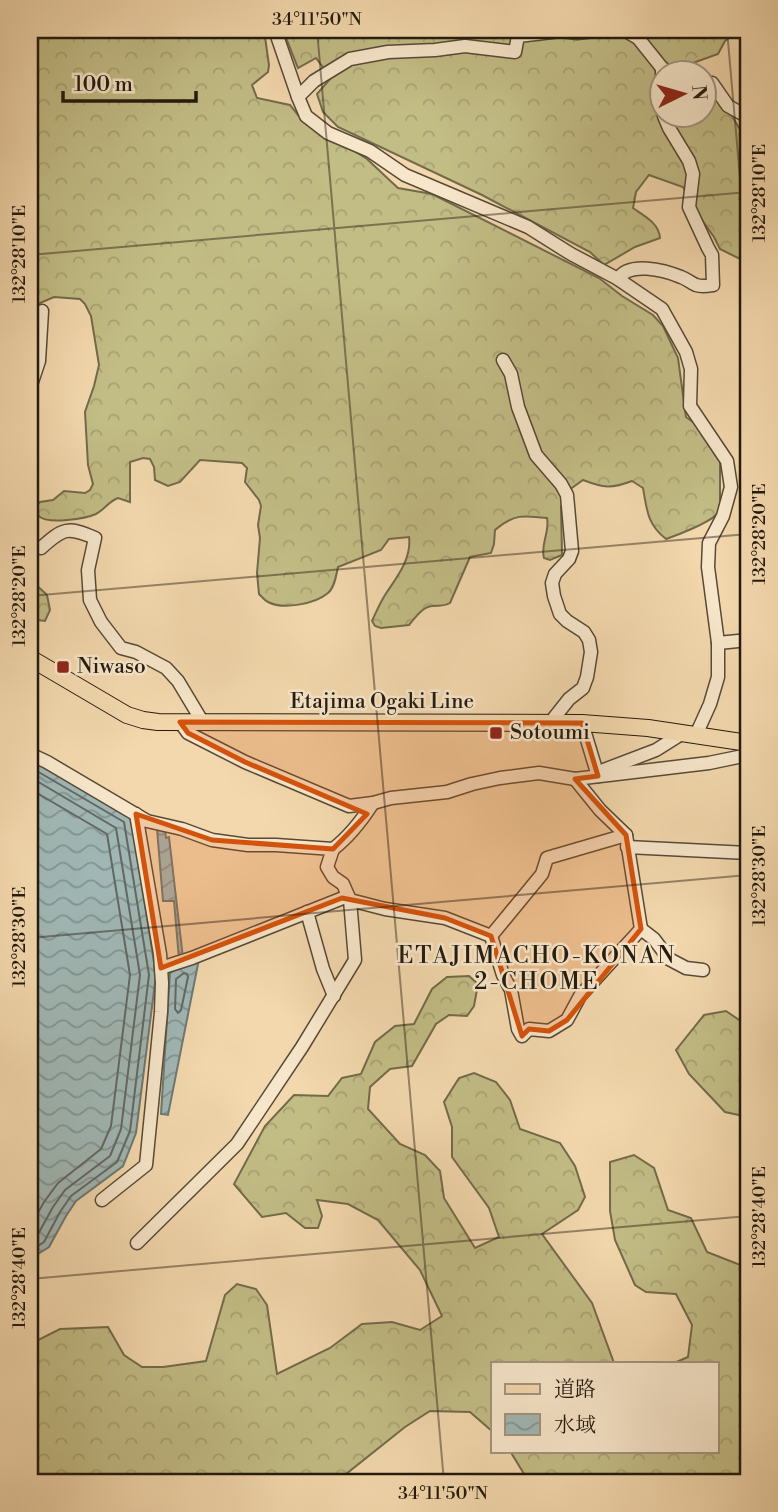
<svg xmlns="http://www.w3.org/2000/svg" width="778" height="1512" viewBox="0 0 778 1512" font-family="'Libre Bodoni','Noto Serif JP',serif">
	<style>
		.forest { fill: url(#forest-crowns); stroke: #726b4a; stroke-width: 2 }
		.water { fill: url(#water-waves); stroke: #6e7873; stroke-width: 2 }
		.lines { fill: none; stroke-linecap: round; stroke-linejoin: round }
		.shore { stroke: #626862; stroke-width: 2 }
		.minor-casing { stroke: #574a36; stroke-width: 15 }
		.major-casing { stroke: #231a0f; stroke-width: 18 }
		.minor { stroke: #f7e6ca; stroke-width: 12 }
		.major { stroke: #f3d8ad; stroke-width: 16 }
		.marked { fill: #d4530c; fill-opacity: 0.2; stroke: #d4530c; stroke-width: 5; stroke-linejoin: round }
		.ticks { fill: none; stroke: #231a0f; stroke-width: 2; stroke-opacity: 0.45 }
		.poi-dot { fill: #8f2418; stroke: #f7e6ca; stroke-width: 2.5 }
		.labels { text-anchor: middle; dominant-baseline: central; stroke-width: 5; stroke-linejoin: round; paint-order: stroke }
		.poi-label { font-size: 21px; fill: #231a0f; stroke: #f7e6ca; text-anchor: start }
		.street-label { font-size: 21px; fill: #231a0f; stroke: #f7e6ca }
		.neighbourhood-label { font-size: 23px; letter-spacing: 2px; fill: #231a0f; stroke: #f7e6ca }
		.neatline { fill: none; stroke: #231a0f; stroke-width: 2.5 }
		.ticks-label { font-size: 18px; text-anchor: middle; fill: #231a0f }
	</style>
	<defs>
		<pattern id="forest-crowns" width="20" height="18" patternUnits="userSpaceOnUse" patternTransform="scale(1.75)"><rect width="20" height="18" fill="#c2bc85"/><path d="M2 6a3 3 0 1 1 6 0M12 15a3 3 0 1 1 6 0" fill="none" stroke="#a6a172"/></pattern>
		<pattern id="water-waves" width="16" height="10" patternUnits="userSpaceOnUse" patternTransform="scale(1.75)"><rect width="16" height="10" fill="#a0b7b5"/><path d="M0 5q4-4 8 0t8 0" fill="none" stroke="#829492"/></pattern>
	</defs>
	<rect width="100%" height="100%" fill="#f3d8ad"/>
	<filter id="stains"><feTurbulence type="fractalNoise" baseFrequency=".00286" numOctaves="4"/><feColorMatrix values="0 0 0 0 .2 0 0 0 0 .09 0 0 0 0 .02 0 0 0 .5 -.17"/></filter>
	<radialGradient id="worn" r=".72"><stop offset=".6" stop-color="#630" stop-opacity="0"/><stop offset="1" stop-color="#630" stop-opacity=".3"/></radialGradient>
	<!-- forest -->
	<g class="forest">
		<path d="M30 30H264L269 65 268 72 252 85 257 98 290 105 298 115 367 159 398 188 432 194 599 278 622 296 653 315 663 326 678 358 686 417 704 430 720 461V503C719 508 720 511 716 515 708 523 678 535 666 539 647 524 647 510 643 488L632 481C611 489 604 488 583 480L565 493 561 507 562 555 550 560 544 558C540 545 550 532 547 518 523 515 514 514 495 530L494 544 491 553 470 557 450 603C443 607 440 605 432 606 422 607 415 618 409 625L381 628 375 626 372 621C376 612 380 603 385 595 396 578 412 559 409 537L389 539 381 550 338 567C336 575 335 587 328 593 315 604 283 610 268 602 264 600 262 597 259 594L257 573 260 538 258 525 261 506 259 500 245 482 247 468 242 463 200 460 180 482 168 486 155 480 154 467 150 459 143 458 130 462V502L118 498C109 501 104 510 96 514 85 519 49 524 40 517 36 514 36 512 35 507L40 502 53 500 64 491 85 493 90 490 93 484 88 465 85 412 94 386 99 365 91 316 85 304 80 299 54 297 40 303 36 317 35 354 30 372Z"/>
		<path d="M283 30H748L737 32 725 41 718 54 665 73 662 116H704L705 93C724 96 730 113 739 128H748V263L720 249 714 237 697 213 683 187 649 175 636 192 633 208C644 216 659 223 660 238L635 247 604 265 590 252 482 195 338 127 323 112 317 94 331 78 316 58 298 68Z"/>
		<polygon points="30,579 47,595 50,610 45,621 30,619"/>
		<polygon points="469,976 478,984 474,1006 467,1016 449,1015 436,1024 412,1066 390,1069 370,1087 368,1109 400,1144 425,1155 440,1171 444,1198 475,1248 499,1237 489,1208 452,1157 452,1127 444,1102 459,1078 474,1073 496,1082 510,1100 520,1129 560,1143 575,1166 585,1197 578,1210 542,1234 592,1303 614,1363 493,1363 493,1432 470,1412 430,1411 405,1427 346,1474 314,1482 30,1482 30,1344 60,1329 108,1327 124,1355 142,1367 163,1367 206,1361 225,1295 237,1284 256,1289 267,1305 277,1374 330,1348 362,1324 392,1322 420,1330 442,1316 420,1270 378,1220 348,1204 317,1200 322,1216 318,1228 305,1228 286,1213 262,1217 234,1184 265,1126 294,1095 328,1096 342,1078 361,1074 375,1042 395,1026 414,1024 432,989 447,977"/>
		<polygon points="726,1011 748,1026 748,1117 725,1112 689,1074 676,1050 704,1015"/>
		<polygon points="634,1155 654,1168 668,1210 691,1218 707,1252 748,1268 748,1482 529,1482 510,1451 717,1451 717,1363 674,1363 688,1357 692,1325 676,1294 646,1292 635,1285 615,1240 610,1211 610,1162"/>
	</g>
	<!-- water -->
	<g class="water">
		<polygon points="30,760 131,817 156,975 136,1133 123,1166 76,1201 66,1216 49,1247 30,1259"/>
		<polygon points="157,829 165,829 166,838 169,837 183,958 179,959 174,901 163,901"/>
		<polygon points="199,959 168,1115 161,1114 170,973 191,960"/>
	</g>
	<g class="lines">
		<!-- shore -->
		<g class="shore">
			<polyline points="30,767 124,822 149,975 130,1131 117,1162 71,1196 60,1212 44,1242 30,1251"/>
			<polyline points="30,777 116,828 140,975 121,1129 110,1156 65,1190 53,1207 37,1236 30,1241"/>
			<polyline points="30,789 107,834 130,975 111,1126 101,1149 58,1183 44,1202 30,1227"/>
			<polygon points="184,973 187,974 188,977 181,1010 178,1013 175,1009 176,979"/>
		</g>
		<defs>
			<g id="minor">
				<polyline points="275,30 298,97 306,116 328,133 370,151 405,175 528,227 571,254 618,279 662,309 686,352 691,369 690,406 727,461 731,487 723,516 709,543 708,567 718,643 718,677 710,704 696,735"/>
				<polyline points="624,30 638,38 662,68 674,74"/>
				<polyline points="662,68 662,110"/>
				<polyline points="704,82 712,83 728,106 748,117"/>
				<polyline points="298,97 314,81 350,59 388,52 435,50 465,46 515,52 518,36 561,31 577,33 604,30"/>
				<path d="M618 279C629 261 664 270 681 277 687 279 691 283 696 285 702 287 707 286 713 285L712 255 708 248 689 207 693 174 689 161 669 128 664 116"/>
				<polyline points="503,360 511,374 518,407 536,455 561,484 567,495 572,551 569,559 555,574 552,583 554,596 560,614 567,621 584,632 589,640 591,652 587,677 583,688 569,699 550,723"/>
				<polyline points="30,388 39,361 42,311"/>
				<path d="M30 545 41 548C63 528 68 526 95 538L88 570 90 600 101 622 121 648 136 652 166 668 178 681 202 721"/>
				<polyline points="718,643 748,640"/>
				<polyline points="180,722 188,733 245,762 349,806 373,803 391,798 447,792 472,784 500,778 539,773 575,779 709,763 748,755"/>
				<polyline points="582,723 598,776"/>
				<polyline points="30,754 47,762 147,821 182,829 212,840 248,845 276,845 333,849 327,867 333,877 343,884 350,900 355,960 302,1047 237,1144 137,1243"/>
				<polyline points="601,771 656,750 683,733"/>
				<polyline points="627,847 748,853"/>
				<path d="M333 849C349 837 362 820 373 803"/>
				<polyline points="350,900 385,909 445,918 491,936 503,975 511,990 518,1029 522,1036 529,1029 549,1031 567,1020 580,996 641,929 626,835 600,810 575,779"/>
				<polyline points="307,912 323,969 334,996"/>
				<polyline points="641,929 654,939 669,959 686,968 703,970"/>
				<polyline points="491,936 542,874 547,858 626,835"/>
				<polyline points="161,968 192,958 348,896"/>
				<polyline points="102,1200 146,1165 161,1012 162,983 160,954 136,814"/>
				<polyline points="431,1482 439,1482"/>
			</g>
			<polyline id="major" points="30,658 127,715 143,720 158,722 582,723 648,728 748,743"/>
		</defs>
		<!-- minor casing -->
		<use href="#minor" class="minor-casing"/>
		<!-- major casing -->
		<use href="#major" class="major-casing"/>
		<!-- minor -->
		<use href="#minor" class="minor"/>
		<!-- major -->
		<use href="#major" class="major"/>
	</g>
	<!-- marked area -->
	<path class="marked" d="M180 722 582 723 598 776 575 779 626 835 641 929 567 1020 549 1031 529 1029 522 1036 491 936 445 918 342 898 161 968 136 814 212 840 333 849 367 814 245 762 188 733Z"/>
	<!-- ticks -->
	<path class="ticks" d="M317 30 444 1482M727 30 748 268M30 255 748 192M30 596 748 534M30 938 748 875M30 1279 748 1216M30 1446 33 1482"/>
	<!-- markers -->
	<g class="poi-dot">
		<rect x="56" y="660" width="14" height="14" rx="3.5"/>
		<rect x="489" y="726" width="14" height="14" rx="3.5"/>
	</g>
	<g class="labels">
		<!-- poi labels -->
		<g class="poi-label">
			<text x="77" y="667">Niwaso</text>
			<text x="510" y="733">Sotoumi</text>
		</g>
		<!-- street labels -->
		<g class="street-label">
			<text x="382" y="702">Etajima Ogaki Line</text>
		</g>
		<!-- neighbourhood labels -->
		<g class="neighbourhood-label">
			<text x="537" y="956">ETAJIMACHO-KONAN<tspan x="537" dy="26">2-CHOME</tspan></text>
		</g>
	</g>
	<!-- margin -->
	<rect width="778" height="1512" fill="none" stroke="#f3d8ad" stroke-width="77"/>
	<!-- legend -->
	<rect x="491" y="1362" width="228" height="91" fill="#f7e6ca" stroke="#a2947f" stroke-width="2"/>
	<rect x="505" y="1384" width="35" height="10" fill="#f3d8ad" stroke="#a2947f" stroke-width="2"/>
	<text x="554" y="1396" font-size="21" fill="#231a0f">道路</text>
	<rect x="505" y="1414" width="35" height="21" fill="url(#water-waves)" stroke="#a2947f" stroke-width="2"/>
	<text x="554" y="1432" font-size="21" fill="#231a0f">水域</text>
	<!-- north arrow -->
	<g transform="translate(683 94) rotate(85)"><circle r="33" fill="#f7e6ca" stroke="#a2947f" stroke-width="2"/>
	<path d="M0-5L12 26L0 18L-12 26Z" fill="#8f2418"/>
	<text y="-10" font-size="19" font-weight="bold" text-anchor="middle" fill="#231a0f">N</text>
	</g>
	<!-- scale -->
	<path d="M63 91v10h133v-10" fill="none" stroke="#231a0f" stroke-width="3.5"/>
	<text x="74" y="91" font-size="21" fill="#231a0f" stroke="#f7e6ca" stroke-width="5" paint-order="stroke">100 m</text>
	<rect x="38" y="38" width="702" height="1436" class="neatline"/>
	<g class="ticks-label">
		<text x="317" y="25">34°11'50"N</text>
		<text transform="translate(759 193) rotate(-90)" y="6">132°28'10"E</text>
		<text transform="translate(19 254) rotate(-90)" y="6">132°28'10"E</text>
		<text transform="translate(759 534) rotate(-90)" y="6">132°28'20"E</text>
		<text transform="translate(19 596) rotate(-90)" y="6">132°28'20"E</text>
		<text transform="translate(759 876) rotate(-90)" y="6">132°28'30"E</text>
		<text transform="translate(19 937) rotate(-90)" y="6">132°28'30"E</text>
		<text transform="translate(759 1217) rotate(-90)" y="6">132°28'40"E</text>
		<text transform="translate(19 1278) rotate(-90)" y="6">132°28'40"E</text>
		<text x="443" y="1499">34°11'50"N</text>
	</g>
	<rect width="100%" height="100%" filter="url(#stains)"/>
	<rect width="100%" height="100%" fill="url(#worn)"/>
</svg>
